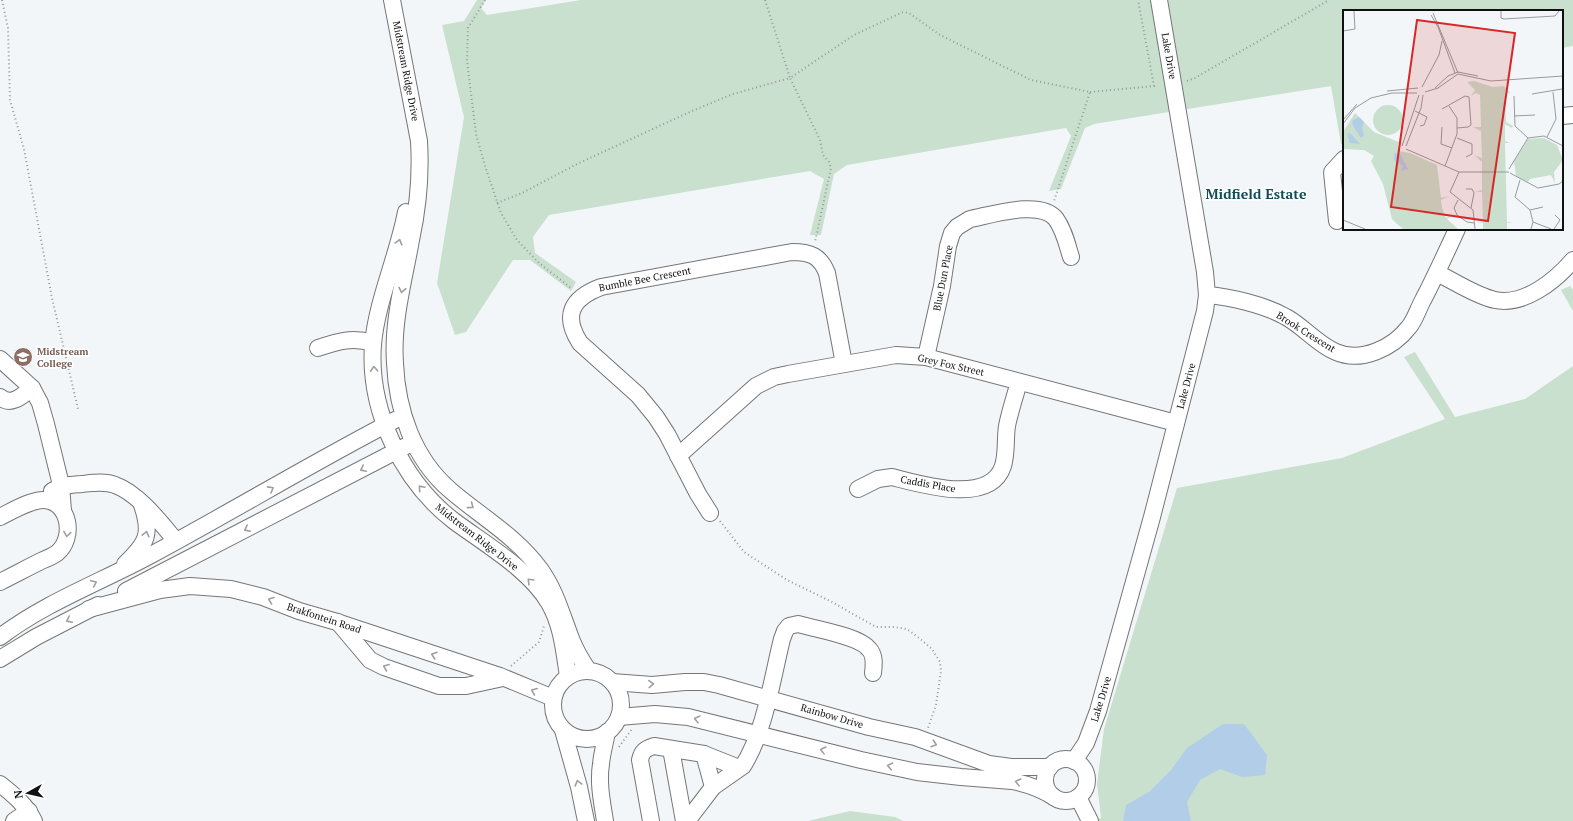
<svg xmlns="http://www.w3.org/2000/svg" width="1573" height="821" viewBox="0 0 1573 821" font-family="'PT Serif',serif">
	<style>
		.green { fill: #c8e0cd }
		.water { fill: #b2cde8 }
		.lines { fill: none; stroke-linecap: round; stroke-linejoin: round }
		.minor-casing { stroke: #747678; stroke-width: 18 }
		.path { stroke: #969899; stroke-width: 2; stroke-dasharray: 1 3; stroke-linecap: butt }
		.minor { stroke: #fff; stroke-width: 16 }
		.oneway { stroke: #9f9fa0 }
		.labels { text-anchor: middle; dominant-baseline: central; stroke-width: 3; stroke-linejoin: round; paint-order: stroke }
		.street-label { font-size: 10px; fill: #0f1011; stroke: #fff }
		.education-label { font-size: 10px; font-weight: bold; fill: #785e54; stroke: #fff; text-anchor: start }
		.district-label { font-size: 14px; font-weight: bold; fill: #124b58; stroke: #fff }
		.inset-road { fill: none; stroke: #989a9c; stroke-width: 1 }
		.view { fill: #d62828; fill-opacity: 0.15; stroke: #d62828; stroke-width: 2 }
		.inset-edge { fill: none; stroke: #0f1011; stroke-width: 2 }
	</style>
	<rect width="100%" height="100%" fill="#f3f6f8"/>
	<!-- green -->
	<g class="green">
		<polygon points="477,0 486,0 481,8 487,15 581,0 1573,0 1573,46 1562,48 1562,11 1344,11 1344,144 1341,144 1331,86 1094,124 1085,128 1061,189 1049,191 1071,136 1066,128 847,165 834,174 821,235 810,235 824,179 810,171 549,215 533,237 535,253 576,282 571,291 530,260 513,260 466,332 455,335 437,283 464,117 442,25 464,21"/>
		<polygon points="1570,286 1573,290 1573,311 1561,290"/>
		<polygon points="1415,352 1455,417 1525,399 1573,366 1573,821 1091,821 1101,818 1097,784 1104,729 1177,488 1342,458 1445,419 1404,357"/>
		<polygon points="850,811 895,817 903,821 808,821"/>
	</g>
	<!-- water -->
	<polygon class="water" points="1223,724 1244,724 1267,755 1265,775 1242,777 1220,769 1200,780 1187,802 1191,821 1123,821 1126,805 1149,792 1171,770 1187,748"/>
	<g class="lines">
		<defs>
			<g id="minor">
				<path d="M392 0 419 141C421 174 418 208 411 240 404 280 392 322 395 363 397 410 413 458 450 490 480 516 516 536 540 569 556 591 562 616 572 641 576 651 582 661 588 670"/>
				<polyline points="1562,116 1573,115"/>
				<path d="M406 212C398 255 377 300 373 344 368 410 402 481 454 521 485 544 530 570 549 603 562 625 564 651 568 676"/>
				<polyline points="1337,221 1332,172 1344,159"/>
				<path d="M1437 273C1454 281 1476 296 1495 300 1524 306 1555 281 1573 260"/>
				<path d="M1207 295C1231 297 1265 305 1286 317 1303 326 1317 344 1336 352 1361 363 1393 348 1409 327 1415 320 1418 309 1423 300 1435 277 1446 253 1457 229"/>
				<path d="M318 348C339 341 352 337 373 343"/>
				<path d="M926 357 942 286 948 246 952 233 957 227 970 219C991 215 1041 199 1056 219 1064 230 1067 244 1071 257"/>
				<polyline points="0,359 32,388 40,403 46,424 61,485 63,511"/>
				<path d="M0 397C11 407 23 395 32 388"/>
				<polyline points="678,456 756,386 774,377 788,374 896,355 926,357 1176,423"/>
				<path d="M858 489 878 479 892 477C920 484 990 506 1003 466 1007 453 1005 439 1007 426 1010 411 1015 396 1019 382"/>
				<path d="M52 491C62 485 70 485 82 484 92 483 105 481 115 485 138 493 161 523 176 541"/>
				<path d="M710 513 698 494 667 434 656 417 638 395 580 343C562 315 572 298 601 287L792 252C811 252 820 256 827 273L844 364"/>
				<path d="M0 517C12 511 32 499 45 500 70 503 75 538 57 553 53 556 46 559 41 561 27 568 14 575 0 582"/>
				<path d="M125 564C147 543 152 534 142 505"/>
				<polyline points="126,591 406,446"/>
				<polyline points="89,609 160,590 190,586 231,589 263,597 299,611 337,622 500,676 553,698"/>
				<polyline points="338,622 370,660 384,667 439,686 466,686 503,678"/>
				<path d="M0 637C46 602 101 582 151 555 233 511 312 463 395 420"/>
				<polyline points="0,659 36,637 98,605"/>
				<circle cx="587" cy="705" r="34"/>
				<polyline points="612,682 652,685 685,682 704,682 719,685 869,727 915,737 989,764 1011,767 1050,767"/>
				<path d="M619 717 655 714 688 717 861 760 917 772 961 777 1012 781C1027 784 1041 789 1054 797"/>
				<polyline points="563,730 579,787 586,821"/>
				<polyline points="671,749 684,821"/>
				<polyline points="704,754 713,787"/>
				<circle cx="1066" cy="780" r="21"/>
				<polyline points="1074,761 1086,743 1098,711 1152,517 1205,311 1207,295 1205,272 1159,0"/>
				<path d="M0 784C14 795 26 805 34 821"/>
				<polyline points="1078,797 1090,821"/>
				<polyline points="14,821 29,811"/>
				<path d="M605 821C602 802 598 783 601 764 602 753 605 743 607 732"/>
				<path d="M651 821 640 760C642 751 645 749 654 746L704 754 739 768"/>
				<path d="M687 821 713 787 743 766C765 731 772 679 782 639L785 631 789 626 798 624 806 626C821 630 860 637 869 649 875 655 874 665 873 673"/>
			</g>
		</defs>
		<!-- minor casing -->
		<use href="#minor" class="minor-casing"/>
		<!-- path -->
		<g class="path">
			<polyline points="2,0 8,28 10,100 24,149 52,298 78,409"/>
			<polyline points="485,0 468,28 467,61 476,134 485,166 501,213 517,240 539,263 571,288"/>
			<polyline points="765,0 790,78 854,35 903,12 909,13 940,35 1031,80 1090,92 1054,201"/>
			<polyline points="1187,81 1195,78 1329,0"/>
			<polyline points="1090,92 1154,86 1138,0"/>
			<polyline points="497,203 522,193 579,163 692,111 733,94 790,78 820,140 823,155 829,162 831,168 815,242"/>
			<polyline points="720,521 744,552 787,580 832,602 876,627 894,627 907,629 919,638 932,649 940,662 941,671 936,705 928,728"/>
			<polyline points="511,666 539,642 544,626"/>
			<polyline points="619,747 632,729"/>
		</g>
		<!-- minor -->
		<use href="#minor" class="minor"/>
	</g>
	<!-- one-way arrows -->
	<defs><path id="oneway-chevron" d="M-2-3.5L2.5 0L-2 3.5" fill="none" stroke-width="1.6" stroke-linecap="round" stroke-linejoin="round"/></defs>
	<g class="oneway">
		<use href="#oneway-chevron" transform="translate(399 242) rotate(-75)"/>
		<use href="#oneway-chevron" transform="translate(402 290) rotate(101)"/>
		<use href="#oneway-chevron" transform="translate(374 369) rotate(-93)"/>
		<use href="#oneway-chevron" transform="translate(363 469) rotate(153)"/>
		<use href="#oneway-chevron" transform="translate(421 488) rotate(-131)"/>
		<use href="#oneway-chevron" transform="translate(271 489) rotate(-29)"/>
		<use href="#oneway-chevron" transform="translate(471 506) rotate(37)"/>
		<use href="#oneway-chevron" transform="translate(247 529) rotate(153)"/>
		<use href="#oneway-chevron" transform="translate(67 534) rotate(99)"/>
		<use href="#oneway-chevron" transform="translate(146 534) rotate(-76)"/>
		<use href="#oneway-chevron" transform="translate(530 581) rotate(-135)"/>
		<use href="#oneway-chevron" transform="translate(94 583) rotate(-25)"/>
		<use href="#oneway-chevron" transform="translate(271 600) rotate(-159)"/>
		<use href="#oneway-chevron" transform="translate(69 620) rotate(153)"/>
		<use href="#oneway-chevron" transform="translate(434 655) rotate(-161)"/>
		<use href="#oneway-chevron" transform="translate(386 667) rotate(-158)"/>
		<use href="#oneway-chevron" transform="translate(651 684) rotate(-2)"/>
		<use href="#oneway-chevron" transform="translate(534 691) rotate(-157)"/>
		<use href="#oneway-chevron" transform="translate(697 719) rotate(-166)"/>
		<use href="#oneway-chevron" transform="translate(934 744) rotate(18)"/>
		<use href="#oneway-chevron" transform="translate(823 750) rotate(-166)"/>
		<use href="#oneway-chevron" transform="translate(890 766) rotate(-168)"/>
		<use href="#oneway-chevron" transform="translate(1018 782) rotate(-166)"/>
		<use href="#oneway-chevron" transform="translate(578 783) rotate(-105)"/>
	</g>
	<!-- icons -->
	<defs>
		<symbol id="school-disc" viewBox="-11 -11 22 22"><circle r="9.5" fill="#8d6e63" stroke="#fff"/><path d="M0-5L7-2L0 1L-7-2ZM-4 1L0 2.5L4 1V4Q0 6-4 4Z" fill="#fff"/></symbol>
	</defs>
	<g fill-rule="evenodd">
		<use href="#school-disc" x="12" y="346" width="22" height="22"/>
	</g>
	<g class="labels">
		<!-- street labels -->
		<g class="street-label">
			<text transform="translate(1169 56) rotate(80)">Lake Drive</text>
			<text transform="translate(406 71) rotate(79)">Midstream Ridge Drive</text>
			<text transform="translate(943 278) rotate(-79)">Blue Dun Place</text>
			<text transform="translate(645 279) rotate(-11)">Bumble Bee Crescent</text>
			<text transform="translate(1306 332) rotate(32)">Brook Crescent</text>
			<text transform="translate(951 365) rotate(13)">Grey Fox Street</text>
			<text transform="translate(1186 386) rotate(-75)">Lake Drive</text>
			<text transform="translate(928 484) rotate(10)">Caddis Place</text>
			<text transform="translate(477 537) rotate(38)">Midstream Ridge Drive</text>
			<text transform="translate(324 618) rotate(18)">Brakfontein Road</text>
			<text transform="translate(1101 699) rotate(-73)">Lake Drive</text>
			<text transform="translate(832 716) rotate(16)">Rainbow Drive</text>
		</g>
		<!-- education labels -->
		<g class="education-label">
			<text x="37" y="351">Midstream<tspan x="37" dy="12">College</tspan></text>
		</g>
		<!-- district labels -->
		<g class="district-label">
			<text x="1256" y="193">Midfield Estate</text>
		</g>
	</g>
	<!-- overview -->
	<g transform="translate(1343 10)">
		<rect width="220" height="220" fill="#f3f6f8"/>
		<path d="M131 71 150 77 161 76 168 84 162 81 163 112 170 116 169 118 162 114V131L167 133H162L164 212H170L164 213V219H140V213H133L140 212 139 182H132L139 180V152L131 145 139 148 138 121 130 117H138L137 85 133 83 128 86 132 80 124 72ZM30 110a15 15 0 1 1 30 0a15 15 0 1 1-30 0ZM12 103 31 122 58 133 55 134 56 141 67 143 94 155 98 188 106 186 98 190 99 198 103 208 111 204 104 209 115 219H60L53 213 49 209 40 174 28 151 31 146 21 140 0 139V122ZM201 128 214 135 220 150 211 162 212 173 208 165 187 169 185 172 173 166 171 151 185 129Z" fill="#c8e0cd"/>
		<path d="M16 107 21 112 19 117 21 126 18 128 9 114 10 110ZM6 123 9 125 17 134 7 133 4 125ZM51 143 57 144 65 159 58 161 60 156 51 150Z" fill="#b2cde8"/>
		<path class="inset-road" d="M158 1V8L161 9 212 6 216 1M90 3 115 63M88 5 95 17 112 63M0 21 12 19 11 1M79 77 96 45 99 31M92 78 105 66 115 62 135 66M44 81 75 78M82 82 95 78 115 64 148 71 220 66M189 84 219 79M171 86 172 116 185 128M99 99 122 86 126 87 128 115 125 117 114 118M72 101 84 107 81 115 77 116M171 106 192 105M0 110 14 94M0 114 12 98 28 88 49 83H74M99 117 98 134 109 138M204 127 213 109 210 82M114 128 129 134V144L123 147M59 136 76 85M63 136 78 98 80 85M63 139 116 162H166M102 156 114 124V108L106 96M166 159 185 128 201 126 220 136M116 162 107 182 130 200 132 219M167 163 195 178 216 174 220 171M177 170 172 187 187 200 190 212 188 219M123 179H129L131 183 128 198M115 190 111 198 114 205 124 212 131 213M187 200 200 197M0 210 22 219M190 212 208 219M211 219 217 210 212 205"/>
		<path class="view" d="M74 10 172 23 145 211 48 197Z"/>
		<rect width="220" height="220" class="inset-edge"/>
	</g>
	<!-- north arrow -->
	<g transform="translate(28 793) rotate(262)" stroke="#ffffff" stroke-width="3" paint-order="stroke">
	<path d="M0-3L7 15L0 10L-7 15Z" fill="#0f1011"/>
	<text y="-6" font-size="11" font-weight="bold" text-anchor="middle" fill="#0f1011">N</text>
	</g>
</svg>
